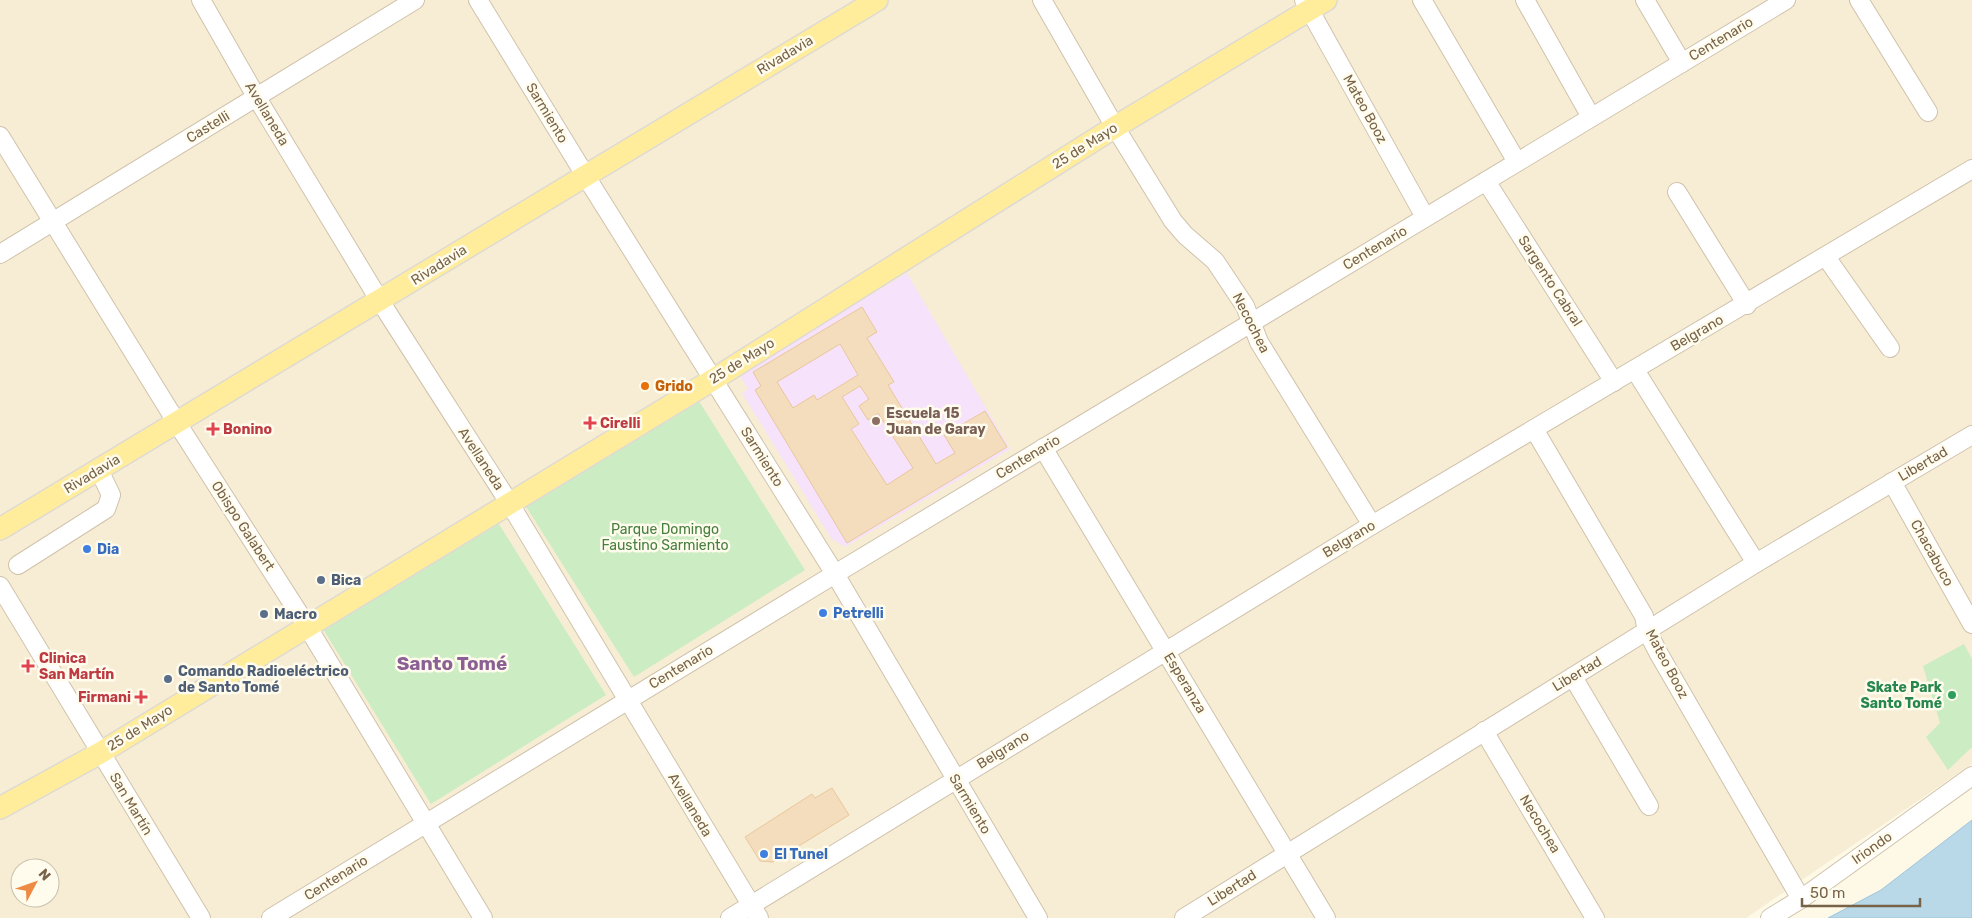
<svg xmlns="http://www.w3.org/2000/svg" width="1972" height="918" viewBox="0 0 1972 918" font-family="Rubik,sans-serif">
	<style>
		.residential { fill: #f6edd4; fill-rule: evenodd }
		.education { fill: #f6e2fa }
		.green { fill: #ccecc3 }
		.water { fill: #b9d8e8; stroke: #9fc6db }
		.building { fill: #f4ddbc; stroke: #e8c79c; fill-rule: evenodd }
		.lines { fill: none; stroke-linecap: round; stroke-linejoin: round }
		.minor-casing { stroke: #d0c2ab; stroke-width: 20 }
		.major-casing { stroke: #dfdad3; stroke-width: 24 }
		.minor { stroke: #fff; stroke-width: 18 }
		.major { stroke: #ffed9c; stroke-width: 21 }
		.food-dot { fill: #e8710a; stroke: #fffced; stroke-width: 2 }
		.education-dot { fill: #8d6e63; stroke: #fffced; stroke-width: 2 }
		.health-dot { fill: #e0444e; stroke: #fffced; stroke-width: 2 }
		.shop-dot { fill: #3f7fe0; stroke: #fffced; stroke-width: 2 }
		.service-dot { fill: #5c6f8a; stroke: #fffced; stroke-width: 2 }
		.leisure-dot { fill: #2e9e5b; stroke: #fffced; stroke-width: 2 }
		.labels { text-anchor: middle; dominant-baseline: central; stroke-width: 5; stroke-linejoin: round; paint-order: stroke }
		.street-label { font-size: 14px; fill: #786349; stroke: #fffced }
		.food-label { font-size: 14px; font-weight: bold; fill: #c56008; stroke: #fffced; text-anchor: start }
		.education-label { font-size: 14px; font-weight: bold; fill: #785e54; stroke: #fffced; text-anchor: start }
		.health-label { font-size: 14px; font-weight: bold; fill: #be3a42; stroke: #fffced; text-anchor: start }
		.park-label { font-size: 14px; fill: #467f40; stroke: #fffced }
		.shop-label { font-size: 14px; font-weight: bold; fill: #366cbe; stroke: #fffced; text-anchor: start }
		.service-label { font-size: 14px; font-weight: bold; fill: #4e5e75; stroke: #fffced; text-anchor: start }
		.leisure-label { font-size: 14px; font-weight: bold; fill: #27864d; stroke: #fffced; text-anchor: end }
		.district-label { font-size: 19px; font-weight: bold; fill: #8d6095; stroke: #fffced }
	</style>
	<rect width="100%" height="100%" fill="#fdf9e6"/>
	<!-- residential -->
	<path class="residential" d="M0 0H1972V764L1746 918H0ZM20 868H50V898H20Z"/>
	<!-- education -->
	<polygon class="education" points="907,273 1010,449 845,547 831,538 742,393 748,389 739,374"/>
	<!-- green -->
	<g class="green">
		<polygon points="697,398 805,570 634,677 525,505"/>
		<polygon points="497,521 606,695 431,804 323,629"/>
		<polygon points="1964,644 1972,659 1972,747 1948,770 1926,737 1940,723 1923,666"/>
	</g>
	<!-- water -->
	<polygon class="water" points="1972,820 1972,918 1828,918 1881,890"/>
	<!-- building -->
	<g class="building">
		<path d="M862 307 877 332 867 338 894 382 888 385 936 464 955 453 944 435 985 411 1007 447 847 543 755 390 761 386 753 372ZM840 344 858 375 817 400 814 395 793 408 777 382ZM860 386 869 399 859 406 868 420 878 413 913 468 887 485 851 429 859 424 842 397Z"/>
		<polygon points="832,788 849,815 773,862 760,861 745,837 812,794 815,798"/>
	</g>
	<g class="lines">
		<defs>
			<g id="minor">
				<polyline points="201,0 257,98 380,301 510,504 759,918"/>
				<polyline points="478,0 585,175 835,574 1038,918"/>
				<polyline points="1042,0 1115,127 1173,221 1185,235 1215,261 1245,306 1259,342 1372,525"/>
				<polyline points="1304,0 1425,217"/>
				<polyline points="1422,0 1517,162"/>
				<polyline points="1525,0 1591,117"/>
				<polyline points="1645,0 1682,63"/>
				<polyline points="1859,0 1928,112"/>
				<polyline points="0,136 177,423 307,626 483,918"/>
				<polyline points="1486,181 1614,382"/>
				<polyline points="1677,192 1747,305"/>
				<polyline points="0,254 415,0"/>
				<polyline points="1826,257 1890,348"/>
				<polyline points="1635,370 1756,563"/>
				<polyline points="1534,429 1644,616 1647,631 1659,654 1801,899"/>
				<polyline points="1043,448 1326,918"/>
				<polyline points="1892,482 1972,624"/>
				<polyline points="18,565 106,509 111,495 99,470"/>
				<polyline points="0,586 201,918"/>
				<polyline points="1573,677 1649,806"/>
				<polyline points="1484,731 1595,918"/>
				<polyline points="271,918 835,574 1786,0"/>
				<polyline points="730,918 1372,525 1972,169"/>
				<polyline points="1184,918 1756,563 1972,435"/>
				<polyline points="1770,918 1801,899 1972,776"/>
			</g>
			<g id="major">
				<polyline points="0,529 877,0"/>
				<polyline points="0,808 100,753 714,379 1115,127 1326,0"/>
			</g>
		</defs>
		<!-- minor casing -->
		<use href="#minor" class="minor-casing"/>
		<!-- major casing -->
		<use href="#major" class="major-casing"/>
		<!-- minor -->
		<use href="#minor" class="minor"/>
		<!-- major -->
		<use href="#major" class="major"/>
	</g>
	<!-- markers -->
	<circle class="food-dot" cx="645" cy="386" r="5"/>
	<circle class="education-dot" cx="876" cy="421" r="5"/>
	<g class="health-dot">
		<path d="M587.5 415.5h5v5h5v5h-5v5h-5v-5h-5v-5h5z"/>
		<path d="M210.5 421.5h5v5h5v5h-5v5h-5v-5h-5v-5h5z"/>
		<path d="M25.5 658.5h5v5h5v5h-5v5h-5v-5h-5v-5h5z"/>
		<path d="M138.5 689.5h5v5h5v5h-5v5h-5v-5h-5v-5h5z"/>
	</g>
	<g class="shop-dot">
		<circle cx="87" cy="549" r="5"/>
		<circle cx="823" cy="613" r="5"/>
		<circle cx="764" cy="854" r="5"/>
	</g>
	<g class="service-dot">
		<circle cx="321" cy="580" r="5"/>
		<circle cx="264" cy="614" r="5"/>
		<circle cx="168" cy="679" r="5"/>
	</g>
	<circle class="leisure-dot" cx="1952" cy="695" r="5"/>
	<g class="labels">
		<!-- street labels -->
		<g class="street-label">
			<text transform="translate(1721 39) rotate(-31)">Centenario</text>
			<text transform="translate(785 55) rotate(-31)">Rivadavia</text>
			<text transform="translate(1365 109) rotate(61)">Mateo Booz</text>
			<text transform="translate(547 113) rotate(59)">Sarmiento</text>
			<text transform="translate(267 114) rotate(59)">Avellaneda</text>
			<text transform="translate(208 127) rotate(-31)">Castelli</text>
			<text transform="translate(1085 146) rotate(-32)">25 de Mayo</text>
			<text transform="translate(1375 248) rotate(-31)">Centenario</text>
			<text transform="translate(439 265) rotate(-32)">Rivadavia</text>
			<text transform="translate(1550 281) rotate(57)">Sargento Cabral</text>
			<text transform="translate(1251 323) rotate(63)">Necochea</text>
			<text transform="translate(1697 333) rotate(-30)">Belgrano</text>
			<text transform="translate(742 361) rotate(-32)">25 de Mayo</text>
			<text transform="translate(762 457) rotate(58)">Sarmiento</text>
			<text transform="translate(1028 457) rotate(-31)">Centenario</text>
			<text transform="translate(481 459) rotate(57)">Avellaneda</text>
			<text transform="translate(1923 464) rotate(-30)">Libertad</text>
			<text transform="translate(92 474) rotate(-31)">Rivadavia</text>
			<text transform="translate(243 526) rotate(57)">Obispo Galabert</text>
			<text transform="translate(1349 539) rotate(-31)">Belgrano</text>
			<text transform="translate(1932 553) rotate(61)">Chacabuco</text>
			<text transform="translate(1667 664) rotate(62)">Mateo Booz</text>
			<text transform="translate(681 667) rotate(-31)">Centenario</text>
			<text transform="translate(1577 674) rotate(-31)">Libertad</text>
			<text transform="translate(1185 683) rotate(59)">Esperanza</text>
			<text transform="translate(140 728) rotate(-32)">25 de Mayo</text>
			<text transform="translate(1003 750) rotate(-32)">Belgrano</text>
			<text transform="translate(131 804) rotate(59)">San Martín</text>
			<text transform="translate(970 804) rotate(59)">Sarmiento</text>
			<text transform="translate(690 805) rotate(59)">Avellaneda</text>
			<text transform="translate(1540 824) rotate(59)">Necochea</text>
			<text transform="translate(1872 848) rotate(-35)">Iriondo</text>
			<text transform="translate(336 878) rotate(-32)">Centenario</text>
			<text transform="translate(1232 888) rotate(-32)">Libertad</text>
		</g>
		<!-- food labels -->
		<g class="food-label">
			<text x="655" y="386">Grido</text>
		</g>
		<!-- education labels -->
		<g class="education-label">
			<text x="886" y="413">Escuela 15<tspan x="886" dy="16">Juan de Garay</tspan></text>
		</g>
		<!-- health labels -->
		<g class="health-label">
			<text x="600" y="423">Cirelli</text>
			<text x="223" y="429">Bonino</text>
			<text x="39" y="658">Clinica<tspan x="39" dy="16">San Martín</tspan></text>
			<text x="131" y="697" text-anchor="end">Firmani</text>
		</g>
		<!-- park labels -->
		<g class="park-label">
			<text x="665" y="529">Parque Domingo<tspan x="665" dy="16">Faustino Sarmiento</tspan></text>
		</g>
		<!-- shop labels -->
		<g class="shop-label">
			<text x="97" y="549">Dia</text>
			<text x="833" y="613">Petrelli</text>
			<text x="774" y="854">El Tunel</text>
		</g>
		<!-- service labels -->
		<g class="service-label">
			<text x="331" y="580">Bica</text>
			<text x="274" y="614">Macro</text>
			<text x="178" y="671">Comando Radioeléctrico<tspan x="178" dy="16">de Santo Tomé</tspan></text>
		</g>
		<!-- leisure labels -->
		<g class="leisure-label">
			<text x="1942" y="687">Skate Park<tspan x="1942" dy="16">Santo Tomé</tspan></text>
		</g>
		<!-- district labels -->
		<g class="district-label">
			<text x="452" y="663">Santo Tomé</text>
		</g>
	</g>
	<!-- north arrow -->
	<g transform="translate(35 883) rotate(49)"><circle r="24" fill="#fffced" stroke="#c9bfab"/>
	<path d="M0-4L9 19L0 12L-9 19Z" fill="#ed8b45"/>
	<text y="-8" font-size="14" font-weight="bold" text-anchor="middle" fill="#786349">N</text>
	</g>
	<!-- scale -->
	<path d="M1802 898v8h118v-8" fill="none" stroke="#786349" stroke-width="2.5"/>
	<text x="1810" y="898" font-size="15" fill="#786349" stroke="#fffced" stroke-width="4" paint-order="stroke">50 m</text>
</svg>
